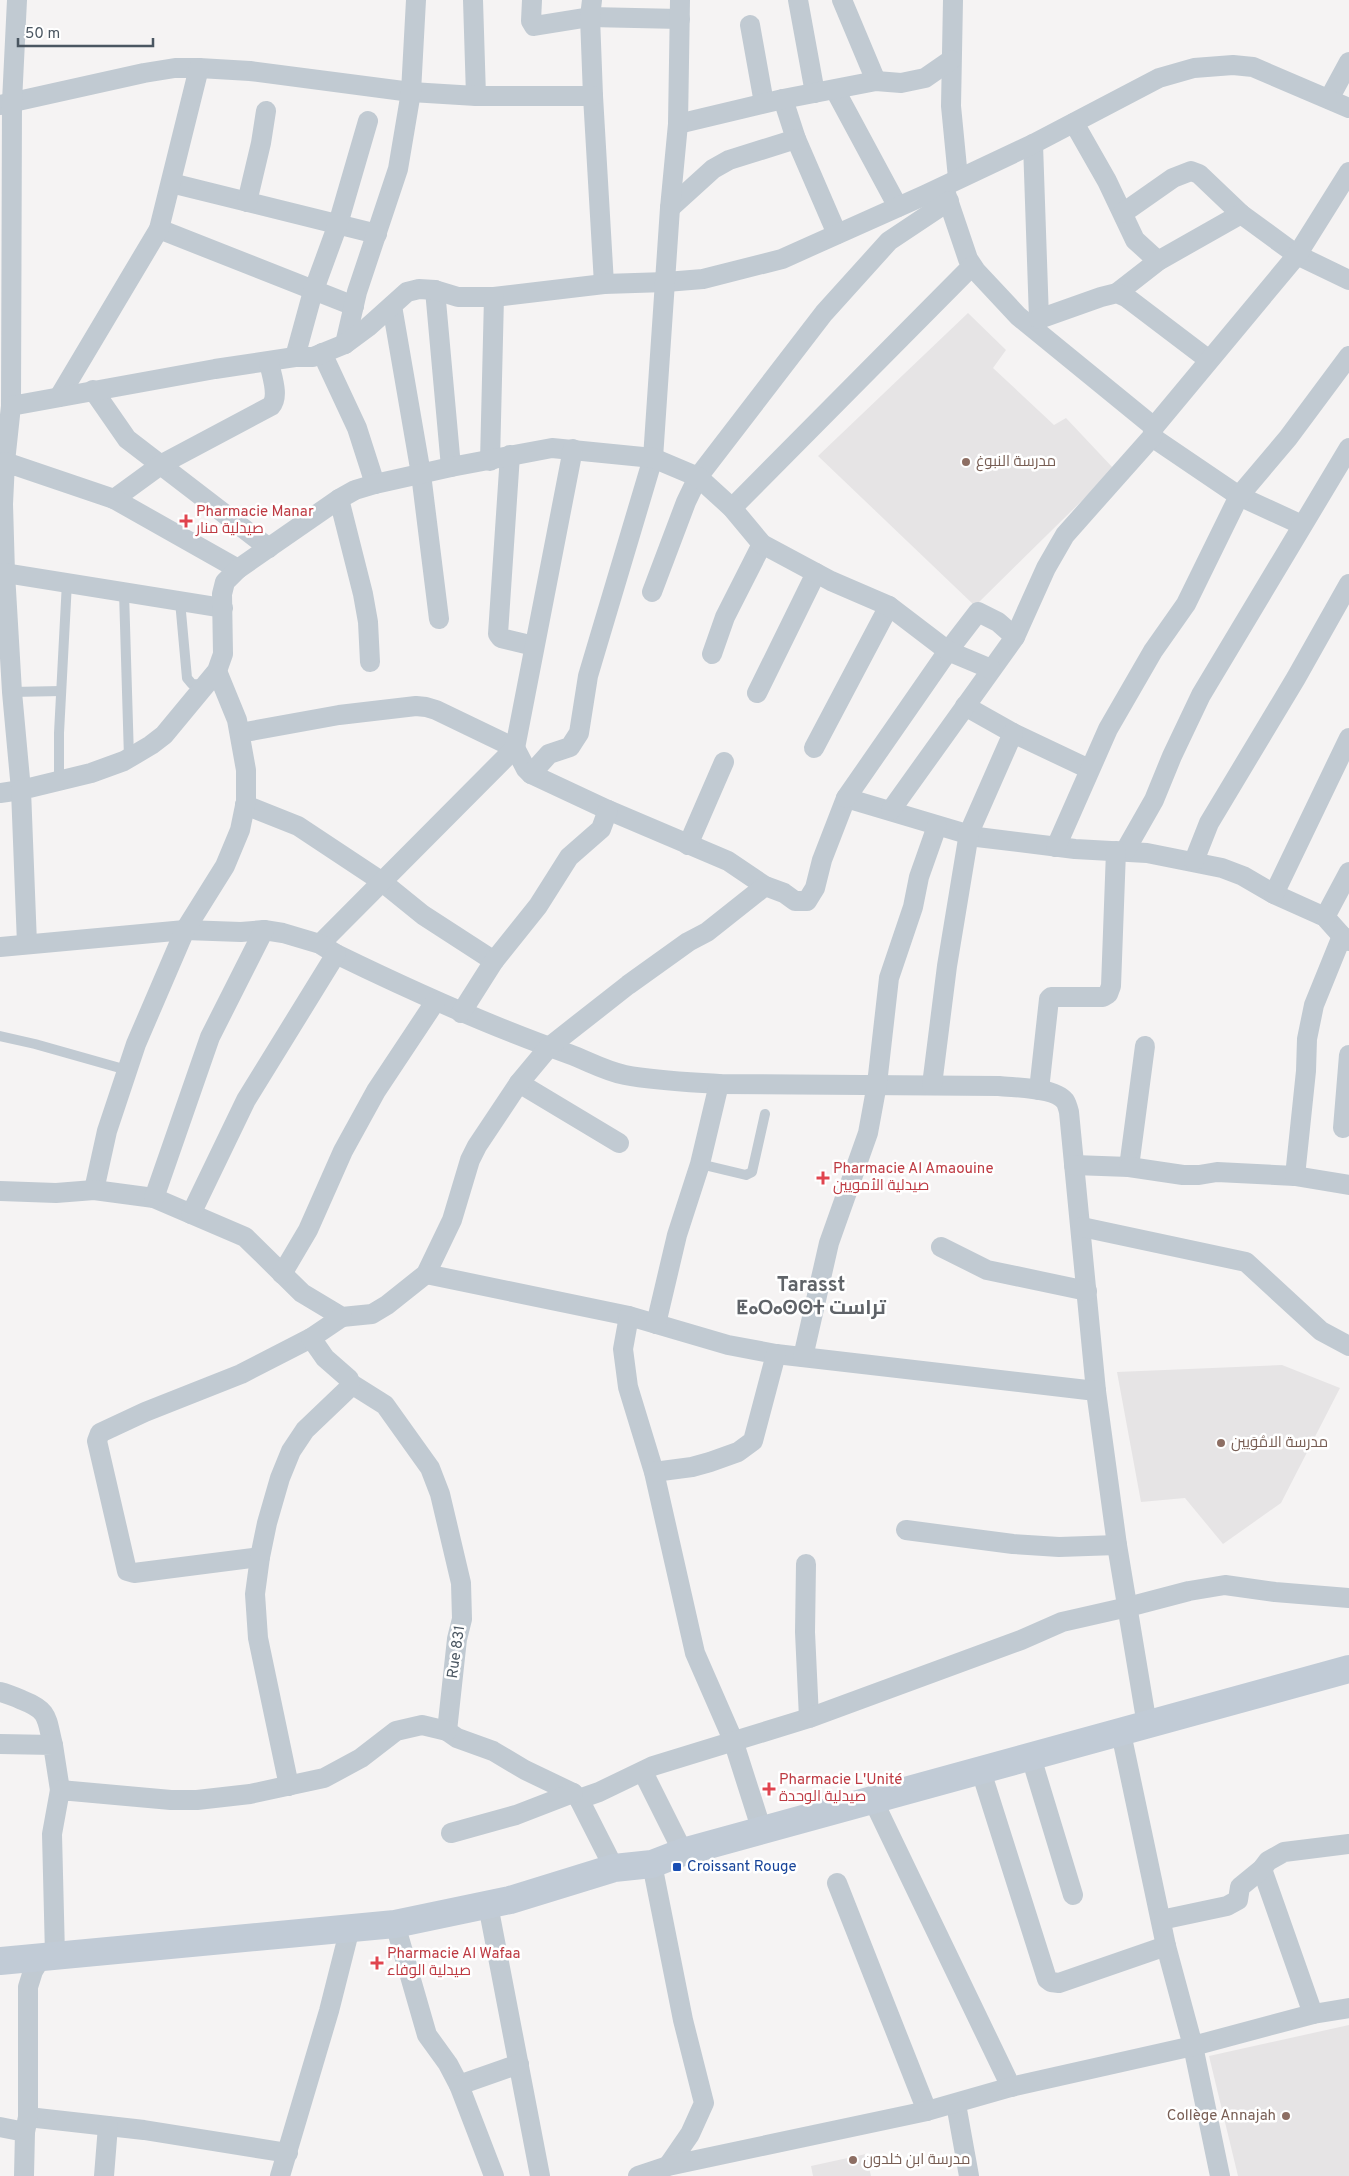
<svg xmlns="http://www.w3.org/2000/svg" width="1349" height="2176" viewBox="0 0 1349 2176" font-family="Overpass,Cairo,'Noto Sans Tifinagh',sans-serif">
	<style>
		.education { fill: #e6e4e5 }
		.lines { fill: none; stroke-linecap: round; stroke-linejoin: round }
		.lane { stroke: #c1cad2; stroke-width: 10 }
		.street { stroke: #c1cad2; stroke-width: 20 }
		.secondary { stroke: #c1cbd6; stroke-width: 28 }
		.education-dot { fill: #8d6e63; stroke: #fff; stroke-width: 2 }
		.health-dot { fill: #e0444e; stroke: #fff; stroke-width: 2 }
		.transit-dot { fill: #1a4fb4; stroke: #fff; stroke-width: 2 }
		.labels { text-anchor: middle; dominant-baseline: central; stroke-width: 5; stroke-linejoin: round; paint-order: stroke }
		.education-label { font-size: 15px; fill: #785e54; stroke: #fff; text-anchor: start }
		.health-label { font-size: 15px; fill: #be3a42; stroke: #fff; text-anchor: start }
		.street-label { font-size: 15px; fill: #4a5661; stroke: #fff }
		.transit-label { font-size: 15px; fill: #164399; stroke: #fff; text-anchor: start }
		.district-label { font-size: 20px; font-weight: bold; fill: #5f6368; stroke: #fff }
	</style>
	<rect width="100%" height="100%" fill="#f5f3f3"/>
	<!-- education -->
	<g class="education">
		<polygon points="968,313 1006,350 993,368 1054,425 1066,418 1114,469 975,606 818,456"/>
		<polygon points="1282,1365 1340,1388 1281,1503 1223,1544 1185,1498 1141,1502 1117,1372"/>
		<polygon points="1349,2025 1349,2176 1238,2176 1209,2056"/>
		<polygon points="866,2154 871,2176 813,2176 811,2166"/>
	</g>
	<g class="lines">
		<!-- lane -->
		<g class="lane">
			<polyline points="124,592 129,758"/>
			<polyline points="180,601 187,678 192,684 205,685"/>
			<polyline points="12,692 61,691"/>
			<polyline points="59,781 59,733 67,582"/>
			<polyline points="0,1036 35,1044 127,1070"/>
			<polyline points="700,1164 746,1175 752,1172 765,1114"/>
		</g>
		<!-- street -->
		<g class="street">
			<polyline points="473,0 476,96"/>
			<polyline points="532,0 531,21 534,26 590,17 680,19"/>
			<polyline points="592,0 590,17 593,96 604,284"/>
			<polyline points="798,0 815,93"/>
			<polyline points="842,0 876,81"/>
			<polyline points="953,0 951,106 958,178"/>
			<polyline points="750,25 764,103"/>
			<polyline points="835,90 898,207"/>
			<polyline points="783,99 796,139 837,234"/>
			<polyline points="1329,99 1349,62"/>
			<polyline points="0,105 144,73 175,68 199,68 250,71 411,92 476,96 593,96"/>
			<polyline points="1074,123 1107,181 1135,240 1158,261"/>
			<polyline points="678,124 783,99 876,81 901,83 925,78 951,60"/>
			<polyline points="1033,144 1039,319 1035,329"/>
			<polyline points="171,183 377,234"/>
			<polyline points="945,191 968,259 976,271 1018,316 1154,427"/>
			<polyline points="247,202 261,143 266,111"/>
			<polyline points="670,208 713,169 729,160 796,139"/>
			<polyline points="1123,213 1173,178 1191,171 1199,174 1241,214 1297,255 1349,280"/>
			<polyline points="159,229 354,306"/>
			<polyline points="435,290 451,467"/>
			<polyline points="1117,293 1158,261 1241,214"/>
			<polyline points="392,306 421,474 439,619"/>
			<polyline points="1039,319 1101,297 1117,293 1126,297 1209,360"/>
			<polyline points="345,344 357,292 398,169 411,92 416,0"/>
			<polyline points="322,353 357,428 375,484"/>
			<polyline points="295,357 312,295 338,224 368,121"/>
			<polyline points="93,390 127,439 269,548"/>
			<polyline points="59,397 159,229 199,68"/>
			<polyline points="11,406 12,102 17,0"/>
			<polyline points="1152,437 1239,496 1302,525"/>
			<polyline points="510,455 498,634 501,638 534,646"/>
			<polyline points="0,461 5,462 11,406 215,369 295,357 313,357 345,344 368,327 407,292 419,289 435,290 458,297 494,297 604,284 666,282 703,279 782,259 925,195 1033,144 1159,78 1194,68 1233,65 1253,67 1349,108"/>
			<polyline points="490,461 494,297"/>
			<path d="M114 499 162 464 271 406C280 396 271 374 269 362"/>
			<polyline points="339,499 363,594 368,622 370,662"/>
			<polyline points="732,508 972,266"/>
			<polyline points="5,573 3,504 5,462 114,499 238,569"/>
			<polyline points="652,592 686,502 698,477 824,313 889,241 949,201"/>
			<polyline points="712,654 725,617 762,544"/>
			<polyline points="757,693 816,573"/>
			<polyline points="965,706 1013,733 1089,769"/>
			<polyline points="240,733 339,715 416,706 426,707 436,710 515,748 526,769 531,774 608,810 728,861 765,886 784,893 795,901 807,901 815,888 822,860 846,798 977,837 1075,849 1147,853 1222,868 1243,876 1274,894 1325,917 1342,936 1349,941"/>
			<polyline points="814,748 889,606"/>
			<polyline points="531,774 549,754 570,747 579,733 588,676 653,458 670,208 678,124 680,0"/>
			<polyline points="0,793 21,790 12,692 5,573 223,608"/>
			<polyline points="846,798 948,651 978,612 998,622 1015,637"/>
			<polyline points="245,805 298,826 381,881 423,915 494,961"/>
			<polyline points="891,810 1015,637 1046,568 1065,535 1152,437 1154,427 1297,255 1349,172"/>
			<polyline points="688,845 724,762"/>
			<polyline points="1056,847 1108,729 1153,651 1186,604 1239,496 1288,438 1349,356"/>
			<polyline points="1125,851 1154,800 1172,756 1201,695 1349,448"/>
			<polyline points="1194,861 1209,823 1296,678 1349,584"/>
			<polyline points="1274,894 1349,738"/>
			<polyline points="1325,917 1349,872"/>
			<polyline points="27,944 21,790 91,773 124,761 151,745 164,735 217,671 223,654 222,594 225,582 238,569 339,499 355,490 375,484 451,467 552,448 653,458 698,477 732,508 762,544 831,581 889,606 948,651 991,669"/>
			<polyline points="320,944 515,748 573,449"/>
			<path d="M0 947 185 930 241 932 264 930 283 933 320 944 336 954C412 991 489 1026 569 1054 588 1061 605 1071 625 1075 656 1081 688 1082 719 1084L999 1086C1016 1088 1054 1087 1065 1101 1067 1104 1068 1108 1069 1112L1096 1391 1117 1545 1147 1725"/>
			<polyline points="461,1013 494,961 538,906 569,857 601,829 608,810"/>
			<polyline points="519,1083 619,1143"/>
			<polyline points="932,1085 947,966 969,833 1013,733"/>
			<polyline points="1039,1090 1049,999 1051,997 1103,997 1108,994 1111,986 1116,851"/>
			<polyline points="1343,1128 1349,1055"/>
			<polyline points="1074,1165 1129,1167 1145,1046"/>
			<polyline points="1129,1167 1183,1175 1199,1175 1217,1172 1295,1176 1349,1185"/>
			<polyline points="1295,1176 1306,1071 1307,1039 1314,1005 1342,936"/>
			<polyline points="94,1190 107,1131 136,1044 185,930 225,866 240,830 246,801 246,770 237,720 217,671"/>
			<polyline points="0,1191 56,1193 94,1190 154,1198 245,1237 302,1293 342,1317 372,1314 387,1305 426,1274 452,1220 470,1160 477,1146 519,1083 549,1047 628,985 688,942 707,932 765,886"/>
			<polyline points="154,1198 210,1037 264,930"/>
			<polyline points="191,1214 246,1100 336,954"/>
			<polyline points="1082,1227 1246,1262 1321,1331 1349,1346"/>
			<polyline points="941,1247 987,1270 1087,1291"/>
			<polyline points="282,1274 308,1230 343,1151 376,1091 435,1002"/>
			<polyline points="426,1274 629,1316 728,1345 776,1354 1096,1391"/>
			<polyline points="629,1316 623,1349 628,1387 654,1472 695,1653 733,1740 762,1831"/>
			<polyline points="656,1324 677,1235 700,1164 719,1084"/>
			<polyline points="803,1357 829,1243 868,1133 877,1084 889,978 913,907 919,877 937,826"/>
			<polyline points="350,1383 385,1405 430,1468 440,1494 461,1583 462,1619 457,1639 447,1731 457,1738 493,1751 525,1770 573,1793 579,1799 614,1868"/>
			<polyline points="654,1472 692,1467 710,1462 738,1452 753,1441 776,1354"/>
			<polyline points="906,1530 1013,1544 1059,1547 1117,1545"/>
			<polyline points="260,1557 134,1573 127,1571 97,1441 100,1433 145,1412 241,1374 311,1338"/>
			<polyline points="806,1564 805,1632 809,1718"/>
			<path d="M0 1692C8 1694 15 1697 22 1700 50 1711 46 1718 53 1745"/>
			<polyline points="1121,1733 1166,1946 1193,2046 1220,2176"/>
			<polyline points="0,1744 53,1745 60,1790"/>
			<polyline points="1031,1757 1073,1895"/>
			<polyline points="981,1771 1047,1979 1051,1982 1059,1983 1166,1946"/>
			<polyline points="643,1772 683,1852"/>
			<polyline points="289,1786 258,1638 255,1594 260,1557 267,1523 280,1478 291,1451 305,1430 350,1387 349,1379 325,1358 311,1338 342,1317"/>
			<polyline points="579,1799 599,1792 653,1766 809,1718 1021,1640 1062,1622 1128,1607 1189,1591 1225,1585 1275,1592 1349,1598"/>
			<polyline points="873,1800 1011,2087"/>
			<polyline points="451,1833 516,1815 573,1793"/>
			<polyline points="652,1864 683,2020 704,2103 690,2134 668,2166"/>
			<polyline points="1262,1869 1313,2014"/>
			<polyline points="837,1883 927,2111"/>
			<polyline points="488,1905 540,2176"/>
			<polyline points="1161,1920 1227,1906 1238,1900 1240,1887 1262,1869 1268,1861 1284,1852 1349,1844"/>
			<polyline points="395,1924 427,2035 448,2064 459,2085 519,2064"/>
			<polyline points="55,1955 52,1834 60,1790 171,1800 197,1800 250,1794 324,1778 361,1758 396,1731 422,1725 447,1731"/>
			<polyline points="459,2085 494,2176"/>
			<polyline points="956,2104 969,2176"/>
			<polyline points="28,2117 144,2130 288,2153"/>
			<polyline points="0,2127 25,2132"/>
			<polyline points="24,2176 25,2132 28,2117 28,1987 33,1971 42,1956"/>
			<polyline points="104,2176 108,2126"/>
			<polyline points="280,2176 329,2011 350,1928"/>
			<polyline points="638,2176 668,2166 927,2111 1011,2087 1193,2046 1313,2014 1349,2008"/>
		</g>
		<!-- secondary -->
		<polyline class="secondary" points="0,1961 395,1924 510,1900 614,1868 652,1864 683,1852 1349,1669"/>
	</g>
	<!-- markers -->
	<g class="education-dot">
		<circle cx="966" cy="462" r="5"/>
		<circle cx="1221" cy="1443" r="5"/>
		<circle cx="1286" cy="2116" r="5"/>
		<circle cx="853" cy="2160" r="5"/>
	</g>
	<g class="health-dot">
		<path d="M183.5 513.5h5v5h5v5h-5v5h-5v-5h-5v-5h5z"/>
		<path d="M820.5 1170.5h5v5h5v5h-5v5h-5v-5h-5v-5h5z"/>
		<path d="M766.5 1781.5h5v5h5v5h-5v5h-5v-5h-5v-5h5z"/>
		<path d="M374.5 1955.5h5v5h5v5h-5v5h-5v-5h-5v-5h5z"/>
	</g>
	<rect class="transit-dot" x="672" y="1862" width="10" height="10" rx="2.5"/>
	<g class="labels">
		<!-- education labels -->
		<g class="education-label">
			<text x="976" y="462">مدرسة النبوغ</text>
			<text x="1231" y="1443">مدرسة الامُوَيين</text>
			<text x="1276" y="2116" text-anchor="end">Collège Annajah</text>
			<text x="863" y="2160">مدرسة ابن خلدون</text>
		</g>
		<!-- health labels -->
		<g class="health-label">
			<text x="196" y="512">Pharmacie Manar<tspan x="196" dy="17">صيدلية منار</tspan></text>
			<text x="833" y="1169">Pharmacie Al Amaouine<tspan x="833" dy="17">صيدلية الأمويين</tspan></text>
			<text x="779" y="1780">Pharmacie L'Unité<tspan x="779" dy="17">صيدلية الوحدة</tspan></text>
			<text x="387" y="1954">Pharmacie Al Wafaa<tspan x="387" dy="17">صيدلية الوفاء</tspan></text>
		</g>
		<!-- street labels -->
		<g class="street-label">
			<text transform="translate(457 1652) rotate(-82)">Rue 831</text>
		</g>
		<!-- transit labels -->
		<g class="transit-label">
			<text x="687" y="1867">Croissant Rouge</text>
		</g>
		<!-- district labels -->
		<g class="district-label">
			<text x="811" y="1286">Tarasst<tspan x="811" dy="23">ⵟⴰⵔⴰⵙⵙⵜ تراست</tspan></text>
		</g>
	</g>
	<!-- scale -->
	<path d="M18 38v8h135v-8" fill="none" stroke="#4a5661" stroke-width="2.5"/>
	<text x="25" y="38" font-size="15" fill="#4a5661" stroke="#ffffff" stroke-width="4" paint-order="stroke">50 m</text>
</svg>
